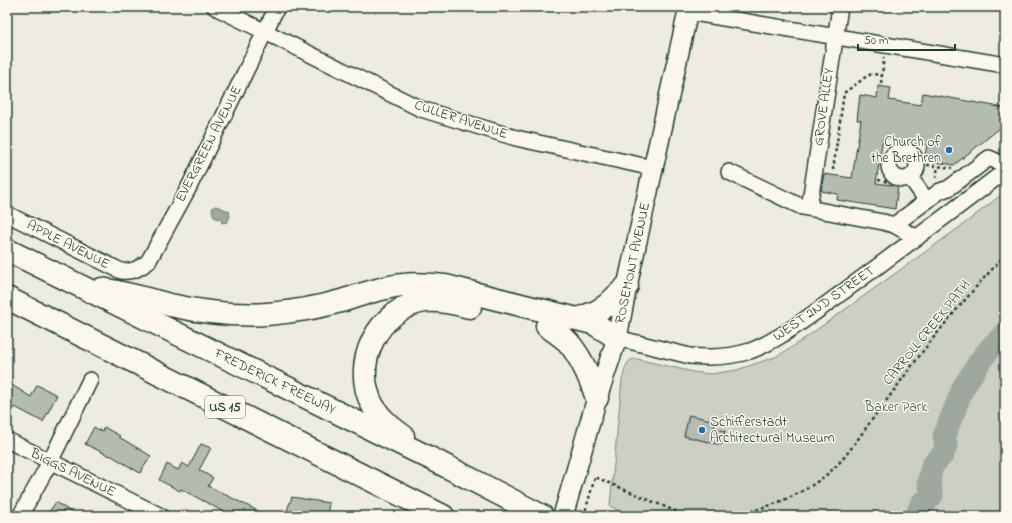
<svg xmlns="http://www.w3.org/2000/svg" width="1012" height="523" viewBox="0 0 1012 523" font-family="'Indie Flower',sans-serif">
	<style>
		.green { fill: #cbcfc4; stroke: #75867c }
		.water { fill: #9fa89f; stroke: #6c7d74 }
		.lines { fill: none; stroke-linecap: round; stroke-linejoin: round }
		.river { stroke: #9fa89f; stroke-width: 23 }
		.building { fill: #b4bbb0; stroke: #1f3d34 }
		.minor-casing { stroke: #1f3d34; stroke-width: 18 }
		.major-casing { stroke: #1f3d34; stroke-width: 22 }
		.highway-casing { stroke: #1f3d34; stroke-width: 25 }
		.path { stroke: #1f3d34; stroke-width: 2.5; stroke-dasharray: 3 3; stroke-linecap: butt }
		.minor { stroke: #fbf7ec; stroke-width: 15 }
		.major { stroke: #fbf7ec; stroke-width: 19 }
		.highway { stroke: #fbf7ec; stroke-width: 22 }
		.poi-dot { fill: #1f6fb2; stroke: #fbf7ec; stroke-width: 1.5 }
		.labels { text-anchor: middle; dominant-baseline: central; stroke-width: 3; stroke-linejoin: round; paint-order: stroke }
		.shield { fill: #fbf7ec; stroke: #61756b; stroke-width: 1 }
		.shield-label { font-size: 13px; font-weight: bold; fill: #1f3d34 }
		.street-label { font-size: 14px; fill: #1f3d34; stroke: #fbf7ec }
		.poi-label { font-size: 14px; fill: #1f3d34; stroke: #fbf7ec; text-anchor: end }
		.park-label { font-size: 14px; fill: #415a51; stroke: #fbf7ec }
	</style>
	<rect width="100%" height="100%" fill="#eeece1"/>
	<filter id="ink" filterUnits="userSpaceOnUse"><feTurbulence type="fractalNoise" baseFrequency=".025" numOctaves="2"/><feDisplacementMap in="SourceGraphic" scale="8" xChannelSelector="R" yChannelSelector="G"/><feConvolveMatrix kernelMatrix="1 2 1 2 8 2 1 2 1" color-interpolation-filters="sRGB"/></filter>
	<g filter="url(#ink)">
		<!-- green -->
		<path class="green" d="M1005 192V516H628L610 506 622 380C625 371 625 358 637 359L693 372 711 374 737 370 775 357 788 350 836 316 960 227Z"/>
		<!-- water -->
		<polygon class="water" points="215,206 219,207 229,211 230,217 227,222 222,223 221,220 214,217 212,210 213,207"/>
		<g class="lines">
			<!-- river -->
			<polyline class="river" points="916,516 922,503 928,500 932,495 929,481 932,466 943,454 946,446 944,436 963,388 980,361 993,345 1005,334"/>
		</g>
		<!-- building -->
		<g class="building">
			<polygon points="878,86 891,88 889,100 921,105 923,93 1005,108 1005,124 954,165 929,161 930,156 925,155 927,145 883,138 876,183 898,186 895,209 837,200 838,194 821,191 824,174 852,178 861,120 857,120 860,95 877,98"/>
			<polygon points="7,382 31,397 37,385 57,395 43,422 15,407 14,409 7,405"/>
			<polygon points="689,415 715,421 714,428 725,431 721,445 684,436"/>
			<polygon points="94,427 102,432 104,427 120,436 119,437 151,456 140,473 110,455 110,456 85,444"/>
			<polygon points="201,444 211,448 199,470 213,478 208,486 268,516 222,516 224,512 181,489 180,491 159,480 167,464 178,470 182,463 189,467"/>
			<polygon points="292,497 329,503 327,516 294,516 286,513"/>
			<polygon points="56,502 77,516 46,516"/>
		</g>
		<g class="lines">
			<defs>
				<g id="minor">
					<polyline points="215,7 421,109 516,138 653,168"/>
					<polyline points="688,12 1005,65"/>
					<circle cx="903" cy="165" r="14"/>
					<polyline points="729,172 802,207 883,222 894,225 917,238"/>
					<polyline points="910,177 927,201"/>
					<polyline points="809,208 840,7"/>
					<path d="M7 214 121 271C134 272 137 269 148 262L188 189 277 7"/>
					<polyline points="894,225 940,191 949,188 989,158 1005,165"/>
					<path d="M617 338 690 356C710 358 731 357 750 351 761 347 770 342 780 336 803 322 825 305 847 289 900 250 953 211 1005 171"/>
					<polyline points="7,440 161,516"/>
					<polyline points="20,516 50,462 90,380"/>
				</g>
				<polyline id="major" points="563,516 597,398 617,338 627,286 689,7"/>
				<g id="highway">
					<polyline points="7,250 436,461 542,516"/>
					<path d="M102 289C126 293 148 299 170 305 201 312 235 316 267 314 292 312 317 308 341 301 361 295 381 287 403 285 417 283 431 285 445 286L593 323 617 338"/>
					<polyline points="7,298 443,516"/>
					<polyline points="578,319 596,312 607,305 627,286"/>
					<path d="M547 326C554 331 562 336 568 342 582 358 590 378 597 398"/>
					<path d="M403 436C392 428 380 419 373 406 350 364 378 308 425 301 441 299 456 304 470 307"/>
				</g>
			</defs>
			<!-- minor casing -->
			<use href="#minor" class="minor-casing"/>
			<!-- major casing -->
			<use href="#major" class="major-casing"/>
			<!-- highway casing -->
			<use href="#highway" class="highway-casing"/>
			<!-- path -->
			<g class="path">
				<polyline points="881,83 884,57"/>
				<polyline points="927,165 952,168"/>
				<polyline points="833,170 844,93 867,76 872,74 882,75"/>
				<polyline points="936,178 938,166"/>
				<polyline points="878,180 899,184"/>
				<polyline points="584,516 595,477 682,514 691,516"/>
				<path d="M733 516C765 508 794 499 821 479 839 466 851 449 863 432 876 414 890 396 903 378 934 335 969 294 1005 255"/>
			</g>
			<!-- minor -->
			<use href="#minor" class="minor"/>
			<!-- major -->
			<use href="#major" class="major"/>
			<!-- highway -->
			<use href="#highway" class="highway"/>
		</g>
	</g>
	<!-- markers -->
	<g class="poi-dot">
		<circle cx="949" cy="150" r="4"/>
		<circle cx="702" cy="430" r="4"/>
	</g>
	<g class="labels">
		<!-- shield labels -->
		<rect class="shield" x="205" y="396" width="40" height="22" rx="3"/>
		<g class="shield-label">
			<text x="225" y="407">US 15</text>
		</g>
		<!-- street labels -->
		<g class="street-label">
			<text transform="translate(824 107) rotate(-82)">GROVE ALLEY</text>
			<text transform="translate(461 120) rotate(18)">CULLER AVENUE</text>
			<text transform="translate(209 144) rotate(-63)">EVERGREEN AVENUE</text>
			<text transform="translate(68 245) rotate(27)">APPLE AVENUE</text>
			<text transform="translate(633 263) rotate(-78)">ROSEMONT AVENUE</text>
			<text transform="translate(824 304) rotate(-35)">WEST 2ND STREET</text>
			<text transform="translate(927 333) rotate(-51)">CARROLL CREEK PATH</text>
			<text transform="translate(275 382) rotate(26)">FREDERICK FREEWAY</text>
			<text transform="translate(73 473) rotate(26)">BIGGS AVENUE</text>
		</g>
		<!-- poi labels -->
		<g class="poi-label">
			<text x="941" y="142">Church of<tspan x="941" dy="16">the Brethren</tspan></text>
			<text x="710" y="422" text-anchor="start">Schifferstadt<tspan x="710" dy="16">Architectural Museum</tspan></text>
		</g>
		<!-- park labels -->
		<g class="park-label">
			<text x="896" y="407">Baker Park</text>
		</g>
	</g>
	<!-- margin -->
	<rect width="1012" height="523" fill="none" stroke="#fbf7ec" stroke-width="24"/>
	<rect x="12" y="12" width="988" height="499" fill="none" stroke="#1f3d34" stroke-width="1.5" filter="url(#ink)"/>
	<!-- scale -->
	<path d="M858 44v6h97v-6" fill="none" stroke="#1f3d34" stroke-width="2"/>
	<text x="864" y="44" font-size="12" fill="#1f3d34" stroke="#fbf7ec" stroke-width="3" paint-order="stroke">50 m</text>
</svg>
